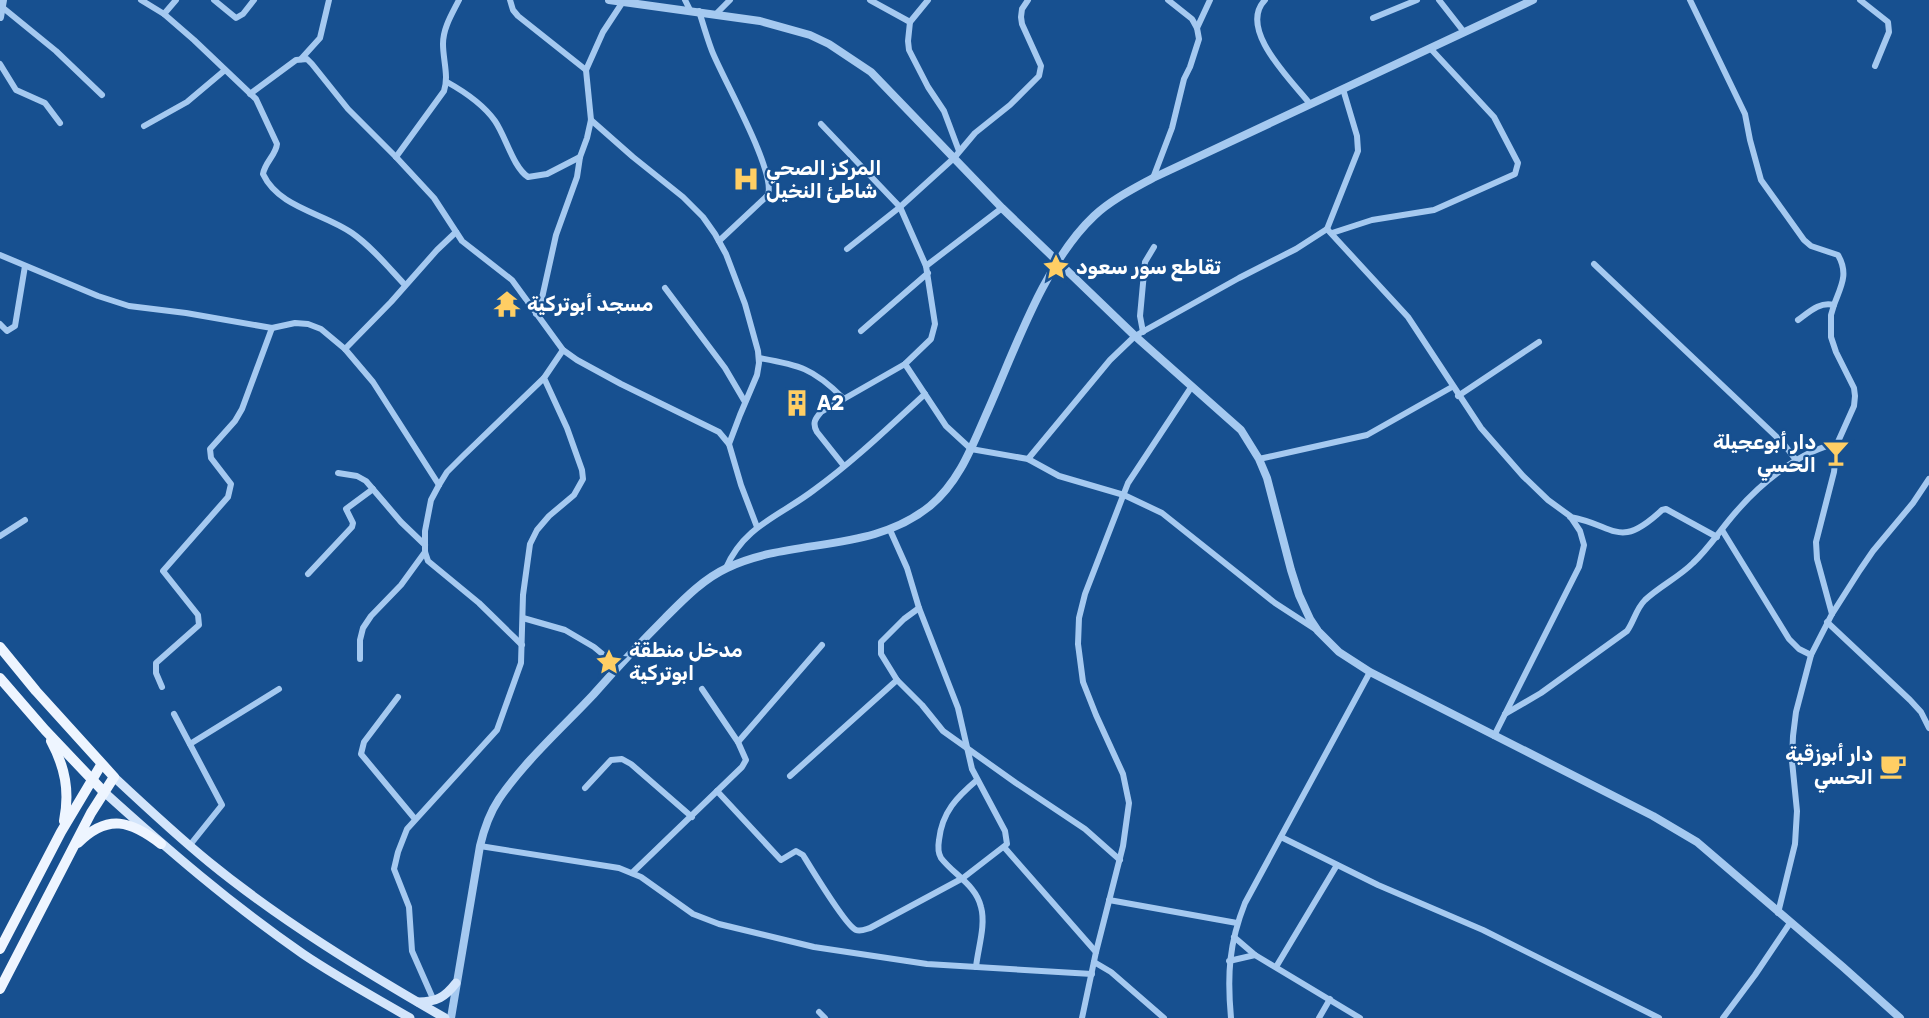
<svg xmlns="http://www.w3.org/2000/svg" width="1929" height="1018" viewBox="0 0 1929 1018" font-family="Rubik,Cairo,sans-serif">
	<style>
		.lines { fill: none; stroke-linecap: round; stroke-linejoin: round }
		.minor { stroke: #a5c9f0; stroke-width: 6 }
		.tertiary { stroke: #a5c9f0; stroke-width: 8 }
		.secondary { stroke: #d3e5fb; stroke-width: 9 }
		.primary { stroke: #eef5ff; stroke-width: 10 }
		.labels { text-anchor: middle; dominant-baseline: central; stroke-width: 4.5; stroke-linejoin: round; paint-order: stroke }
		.poi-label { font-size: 20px; font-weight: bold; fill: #fff; stroke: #175090; text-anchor: start }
	</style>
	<rect width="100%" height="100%" fill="#175090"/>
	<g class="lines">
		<!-- minor -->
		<g class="minor">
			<path d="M141 0 164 14 194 40 256 99 277 144C276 155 265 162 263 174 279 208 324 213 352 233 372 247 388 267 405 285"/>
			<polyline points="214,0 236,18 243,14 254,0"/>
			<polyline points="510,0 513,10 518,16 586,70"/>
			<polyline points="685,0 690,10"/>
			<polyline points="870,0 910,22"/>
			<polyline points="928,0 910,22 908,41 909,50 928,87 944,111 959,151"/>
			<path d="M1265 0C1237 29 1292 81 1310 104"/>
			<polyline points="1439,0 1464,32"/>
			<path d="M1690 0 1745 114 1750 140 1761 180 1804 240 1811 246 1838 255C1849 274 1841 286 1834 305"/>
			<polyline points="1860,0 1888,22 1889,32 1875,66"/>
			<polyline points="2,7 56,51 102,95"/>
			<path d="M699 11C703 24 707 38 712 51 723 79 776 171 768 195L719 241"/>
			<polyline points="164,14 176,0"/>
			<polyline points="716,14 730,0"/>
			<polyline points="1373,18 1417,0"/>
			<polyline points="1197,28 1210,0"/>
			<polyline points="301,59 320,38 329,0"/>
			<polyline points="0,64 16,90 45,103 60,123"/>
			<path d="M447 82C465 92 483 104 495 121 506 137 513 167 528 177L547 174 580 157"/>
			<polyline points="250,94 296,60 307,59 312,64 348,109 396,157 434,198 462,241 512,280 563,350 577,360 621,384 719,432 729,444 741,485 757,527"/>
			<polyline points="591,120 633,157 683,197 703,217 715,234 726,254 745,304 758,351 759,363 757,375 740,415 729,444"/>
			<path d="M821 124 900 207 926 266 935 324 931 339 905 364 821 412C815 419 812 423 817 432L844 466"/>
			<polyline points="144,126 187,102 225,70"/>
			<path d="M396 157 444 91C449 76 443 60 443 44 443 28 452 14 459 0"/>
			<polyline points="1153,178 1172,128 1184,79 1190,67 1199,39 1197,28 1192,19 1168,0"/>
			<polyline points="1327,229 1408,317 1481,428 1523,476 1548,500 1570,516 1580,531 1584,545 1579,567 1494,736"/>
			<polyline points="1332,233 1372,220 1434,210 1515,174 1518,163 1494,117 1430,48"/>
			<polyline points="847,249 900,207 954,158 975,133 1010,105 1039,76 1041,66 1022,24 1021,17 1022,9 1028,0"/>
			<polyline points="0,255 98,296 129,306 186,313 272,328 295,323 308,324 321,329 345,349 373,382 439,485"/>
			<polyline points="1594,264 1783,443 1796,460"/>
			<polyline points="926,266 1002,208"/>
			<polyline points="665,288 725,368 745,402"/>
			<polyline points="536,314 542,298 556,235 577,177 580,157 587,138 591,120 586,70 603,32 624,0"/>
			<path d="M1798 320C1809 312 1820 301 1834 305L1831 315V337L1836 352 1854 388 1855 396 1854 406 1837 444 1834 472 1816 542 1817 559 1832 614"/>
			<polyline points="0,324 7,331 15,326 25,266"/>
			<polyline points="861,331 928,273"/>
			<polyline points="1143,332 1140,316 1145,262 1154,247"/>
			<polyline points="345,349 391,302 437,250 456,232"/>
			<path d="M759 358C799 365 813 368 843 398"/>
			<polyline points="905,364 946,426 971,449 1028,459 1059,476 1124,495 1162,513 1275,603 1315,629"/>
			<polyline points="1458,396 1539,342"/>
			<polyline points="1028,459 1110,360 1135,336 1239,278 1296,249 1327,229 1358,151 1357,136 1343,89"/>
			<polyline points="1259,459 1367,435 1452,387"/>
			<polyline points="338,473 357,476 366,481 401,522 425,545"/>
			<path d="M1570 517C1616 525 1618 551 1662 510L1666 509 1717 537"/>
			<polyline points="1722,530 1789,639 1799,649 1811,655"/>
			<polyline points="0,536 25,520"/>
			<path d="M726 568C744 526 780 516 814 490 854 461 889 427 925 394"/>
			<polyline points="308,574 352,527 353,523 346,509 373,489"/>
			<polyline points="919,608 904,619 881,642 881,654 897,680 922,705 943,731 1016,783 1085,829 1120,860"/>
			<polyline points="523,618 565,630 594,647 618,667"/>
			<polyline points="1827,622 1910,700 1921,712 1929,728"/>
			<polyline points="522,645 479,603 428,561 425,552 425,531 431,500 439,485 447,472 463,456 544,378"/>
			<polyline points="360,659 360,640 363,628 371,616 401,585 425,552"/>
			<polyline points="162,687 156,673 156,663 199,625 198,615 163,571 228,497 231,484 211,458 210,449 235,421 242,409 272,328"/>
			<polyline points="398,697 364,742 361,754 415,819"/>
			<polyline points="174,714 222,805 190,845"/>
			<path d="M1505 714 1541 693 1627 631C1634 621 1636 609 1645 600 1660 586 1679 577 1693 563 1709 548 1721 529 1735 513 1759 485 1800 450 1837 444"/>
			<polyline points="738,742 822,645"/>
			<polyline points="190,744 279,689"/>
			<polyline points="790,776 897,680"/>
			<polyline points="585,788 611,760 622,759 631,764 692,817"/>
			<path d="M717 791 781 860 796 851 803 855C811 868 846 926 856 930 861 932 866 929 870 928L963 878 1007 844 1005 831 972 769 958 708 919 608 907 568 890 530"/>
			<polyline points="1281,837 1378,885 1483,930 1659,1018"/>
			<polyline points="480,846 619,868 641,877 693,914 719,924 814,947 927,964 1092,974"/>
			<polyline points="1004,847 1096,952"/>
			<polyline points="632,873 742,767 746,760 738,742 702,689"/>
			<polyline points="1109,900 1237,923"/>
			<polyline points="1778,913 1795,844 1797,811 1792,761 1793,736 1796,712 1811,655 1832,614 1860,570 1873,551 1913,503 1929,479"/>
			<polyline points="1234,937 1255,955"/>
			<polyline points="1229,961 1255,955 1360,1018"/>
			<polyline points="1094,962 1111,972 1164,1018"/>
			<path d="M976 967C978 948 986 925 981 907 976 885 954 875 941 858 938 853 938 846 939 840 942 812 957 797 977 780"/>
			<polyline points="1276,967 1337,865"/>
			<polyline points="434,1001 412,951 409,907 394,869 398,852 407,829 497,730 521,663 523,595 530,544 537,530 549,516 574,495 583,479 582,470 567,428 544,378 563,350"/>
			<polyline points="819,1012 825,1018"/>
			<polyline points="1082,1018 1096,952 1123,846 1129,803 1123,774 1096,715 1083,682 1078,644 1079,618 1085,594 1128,483 1192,386"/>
			<path d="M1231 1018C1227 975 1229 943 1245 903L1370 672"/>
			<polyline points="1319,1018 1330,999"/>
			<polyline points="1723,1018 1755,975 1790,923"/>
		</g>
		<!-- tertiary -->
		<g class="tertiary">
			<polyline points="609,0 760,21 810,35 829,44 871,72 1002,208 1135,336 1241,430 1259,459 1267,478 1291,570 1299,595 1310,619 1318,631 1339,652 1370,672 1653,816 1697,842 1843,967 1900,1018"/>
			<polyline points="0,17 3,0"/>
			<path d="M451 1018 480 846C484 829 489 814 499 799 525 761 561 729 593 695 616 669 640 643 665 618 683 600 703 579 727 568 792 537 871 554 930 506 958 483 971 449 985 417 1014 353 1043 264 1094 216 1111 200 1133 189 1153 178L1533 0"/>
		</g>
		<!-- secondary -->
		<g class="secondary">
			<path d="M114 777C145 806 176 835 209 862 280 920 365 972 445 1018"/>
			<path d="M103 791C167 849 232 905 303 954 337 977 374 997 410 1018"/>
			<path d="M418 1002C437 1002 445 997 456 983"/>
		</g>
		<!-- primary -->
		<g class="primary">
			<polyline points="0,647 36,691 114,777 91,813 0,989"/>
			<polyline points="0,678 45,730 103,791"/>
			<path d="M51 741C65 767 70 791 64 821"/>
			<path d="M78 843C108 813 131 821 161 844"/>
			<polyline points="0,949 61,832 101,765"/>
		</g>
	</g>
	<!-- icons -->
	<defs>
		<symbol id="hospital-bare" viewBox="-9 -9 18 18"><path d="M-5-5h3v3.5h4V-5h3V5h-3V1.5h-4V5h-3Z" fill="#ffce64" stroke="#175090" stroke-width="2.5" paint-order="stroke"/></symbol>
		<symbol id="sight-bare" viewBox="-9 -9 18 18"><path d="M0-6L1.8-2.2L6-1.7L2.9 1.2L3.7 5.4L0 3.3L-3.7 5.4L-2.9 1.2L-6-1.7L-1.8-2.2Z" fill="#ffce64" stroke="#175090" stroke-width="2.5" paint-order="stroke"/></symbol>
		<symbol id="temple-bare" viewBox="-9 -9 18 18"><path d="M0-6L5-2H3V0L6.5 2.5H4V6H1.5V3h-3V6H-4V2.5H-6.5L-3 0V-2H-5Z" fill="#ffce64" stroke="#175090" stroke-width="2.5" paint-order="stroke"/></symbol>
		<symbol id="building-bare" viewBox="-9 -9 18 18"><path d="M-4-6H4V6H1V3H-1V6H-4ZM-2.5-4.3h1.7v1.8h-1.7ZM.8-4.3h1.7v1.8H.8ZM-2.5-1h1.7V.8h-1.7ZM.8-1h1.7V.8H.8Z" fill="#ffce64" stroke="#175090" stroke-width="2.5" paint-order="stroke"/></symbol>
		<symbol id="bar-bare" viewBox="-9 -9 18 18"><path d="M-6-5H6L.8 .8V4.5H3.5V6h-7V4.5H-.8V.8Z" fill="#ffce64" stroke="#175090" stroke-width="2.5" paint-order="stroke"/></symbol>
		<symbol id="cafe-bare" viewBox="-9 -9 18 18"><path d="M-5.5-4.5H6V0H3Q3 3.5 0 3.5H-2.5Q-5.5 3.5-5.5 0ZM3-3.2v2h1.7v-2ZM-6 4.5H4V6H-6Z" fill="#ffce64" stroke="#175090" stroke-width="2.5" paint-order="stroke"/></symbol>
	</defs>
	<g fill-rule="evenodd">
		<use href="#hospital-bare" x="727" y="160" width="38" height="38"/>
		<use href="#sight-bare" x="1037" y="248" width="38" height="38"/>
		<use href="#temple-bare" x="488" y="285" width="38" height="38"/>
		<use href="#building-bare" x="778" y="384" width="38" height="38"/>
		<use href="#bar-bare" x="1817" y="434" width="38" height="38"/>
		<use href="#sight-bare" x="590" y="643" width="38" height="38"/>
		<use href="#cafe-bare" x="1874" y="747" width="38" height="38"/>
	</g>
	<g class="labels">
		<!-- poi labels -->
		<g class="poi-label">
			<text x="766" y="168">المركز الصحي<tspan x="766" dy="23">شاطئ النخيل</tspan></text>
			<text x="1076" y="267">تقاطع سور سعود</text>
			<text x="527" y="304">مسجد أبوتركية</text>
			<text x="817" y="403">A2</text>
			<text x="1816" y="442" text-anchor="end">دار أبوعجيلة<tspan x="1816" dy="23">الحسي</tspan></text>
			<text x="629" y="650">مدخل منطقة<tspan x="629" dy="23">ابوتركية</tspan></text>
			<text x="1873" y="754" text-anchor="end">دار أبوزقية<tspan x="1873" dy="23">الحسي</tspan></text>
		</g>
	</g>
</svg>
